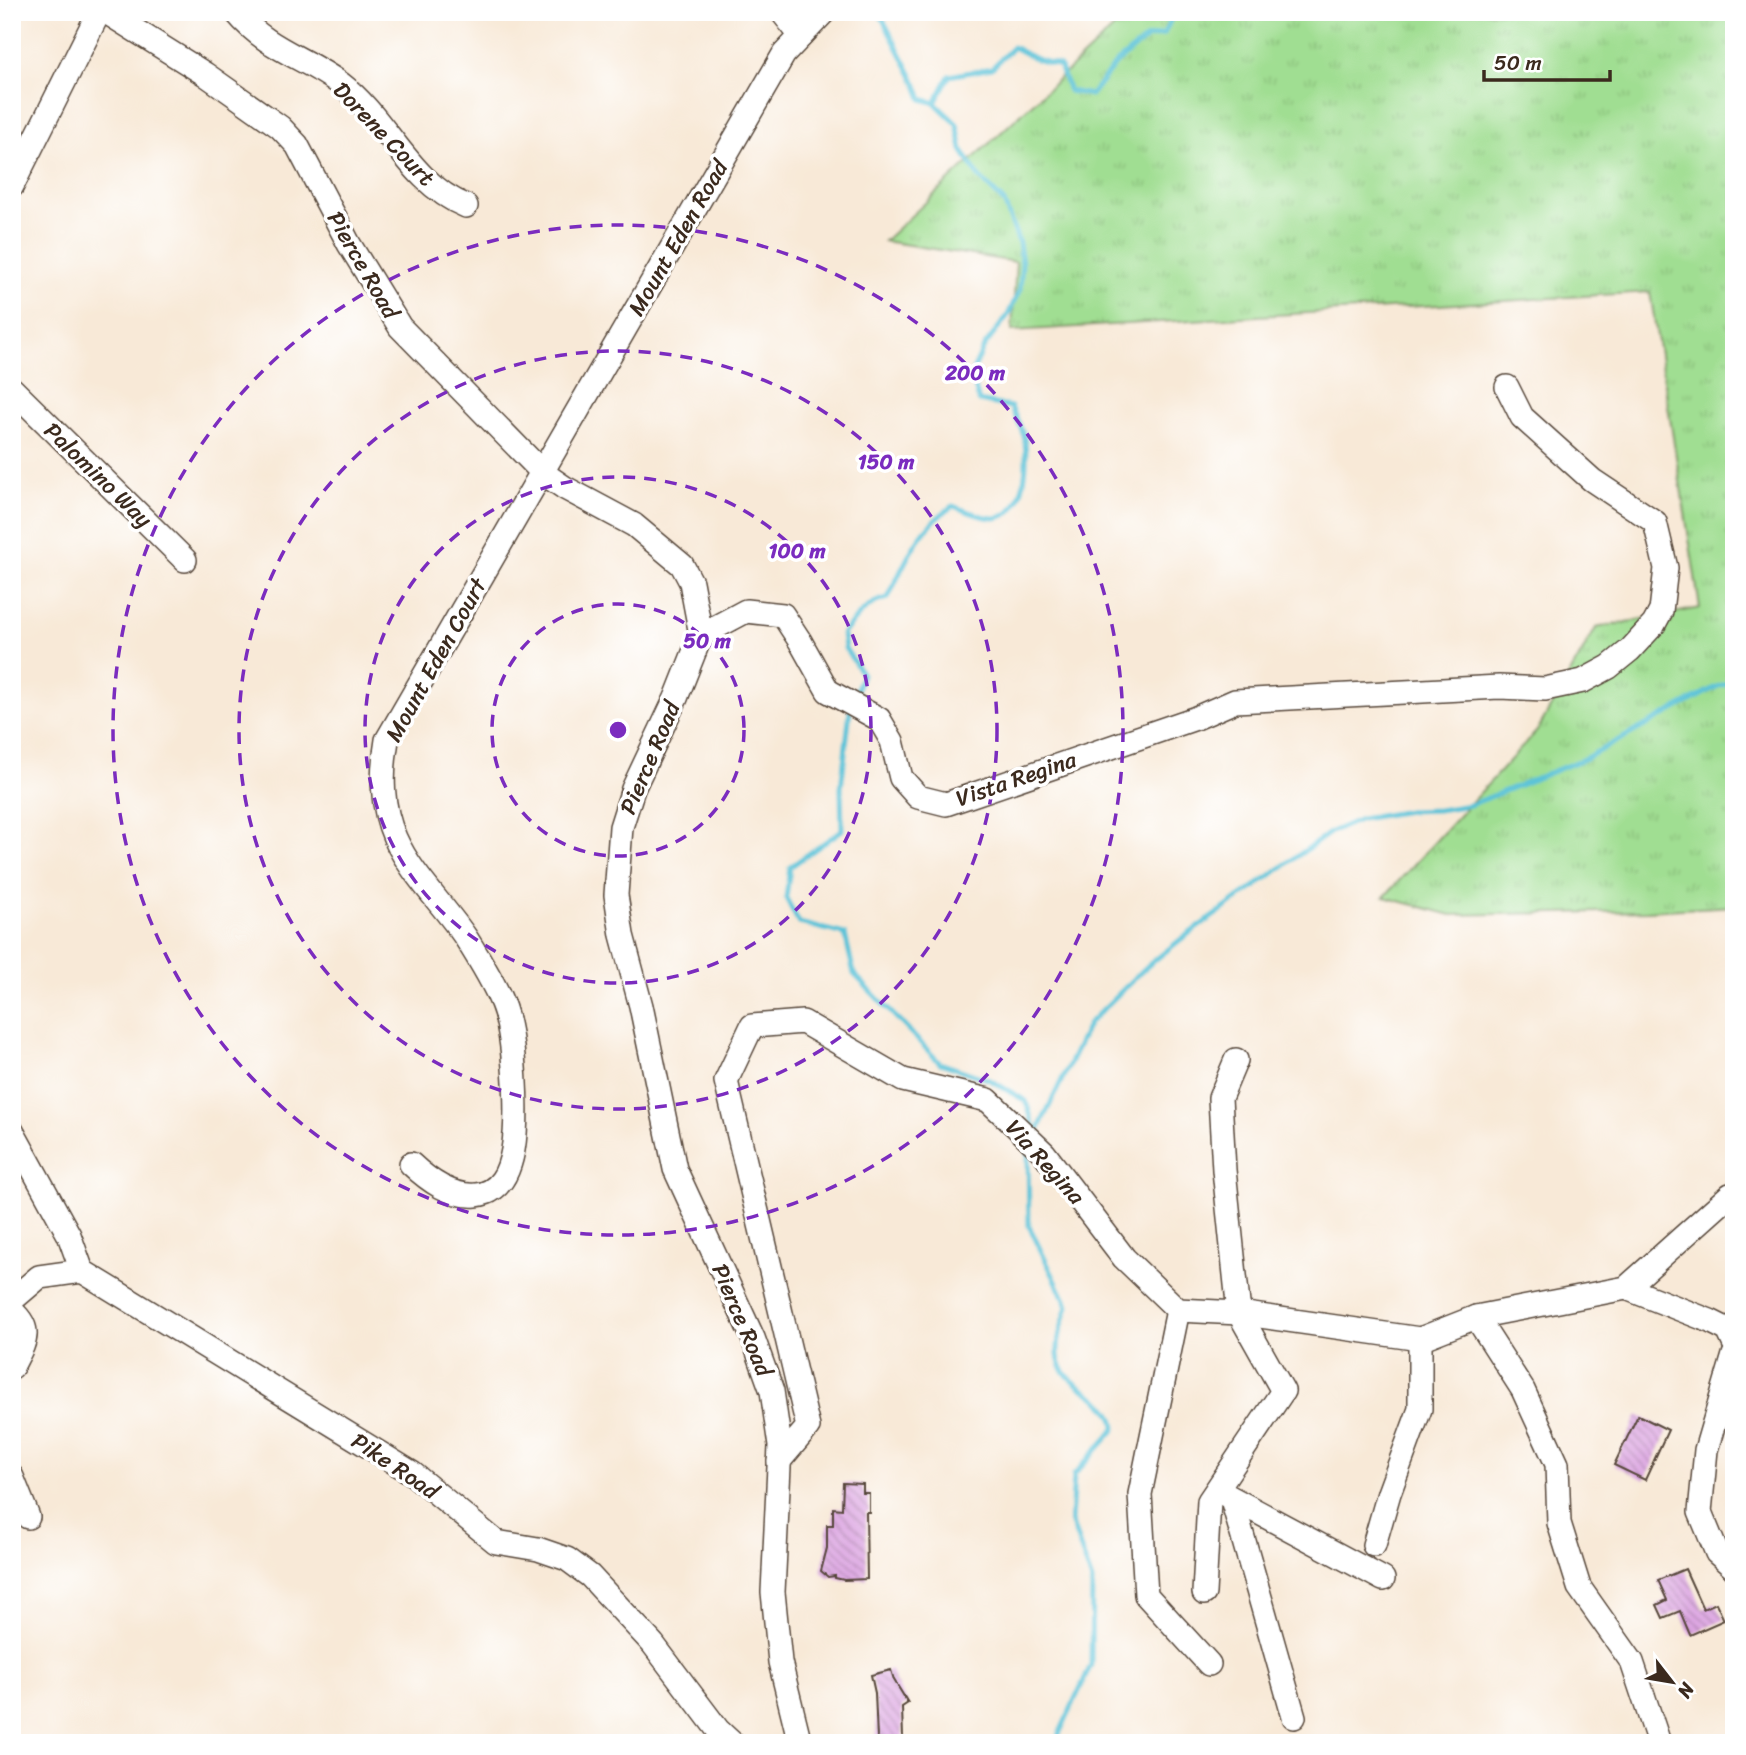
<svg xmlns="http://www.w3.org/2000/svg" width="1746" height="1755" viewBox="0 0 1746 1755" font-family="Sriracha,sans-serif">
	<style>
		.grass { fill: url(#grass-tufts); stroke: #6e8458; stroke-width: 2 }
		.lines { fill: none; stroke-linecap: round; stroke-linejoin: round }
		.stream { stroke: #5bc3d8; stroke-width: 5 }
		.building { fill: url(#building-back-hatch) }
		.minor-casing { stroke: #57473a; stroke-width: 26 }
		.minor { stroke: #fff; stroke-width: 23 }
		.ring { fill: none; stroke: #7b2cbf; stroke-width: 3.5; stroke-dasharray: 12 9 }
		.labels { text-anchor: middle; dominant-baseline: central; stroke-width: 7; stroke-linejoin: round; paint-order: stroke }
		.street-label { font-size: 23px; fill: #3b2a1e; stroke: #fff }
		.centre { fill: #7b2cbf; stroke: #fff; stroke-width: 3.5 }
		.ring-label { font-size: 21px; text-anchor: middle; font-weight: bold; fill: #7b2cbf; stroke: #fff; stroke-width: 7; stroke-linejoin: round; paint-order: stroke }
	</style>
	<defs>
		<pattern id="grass-tufts" width="24" height="20" patternUnits="userSpaceOnUse" patternTransform="scale(1.75)"><rect width="24" height="20" fill="#a0de92"/><path d="M3 7l-1-3M5 7V3M7 7l1-3M15 17l-1-3M17 17v-4M19 17l1-3" fill="none" stroke="#8bbf7d"/></pattern>
		<pattern id="building-back-hatch" width="6" height="6" patternUnits="userSpaceOnUse" patternTransform="scale(1.75)"><rect width="6" height="6" fill="#dca4e1"/><path d="M-1 5l2 2M0 0l6 6M5-1l2 2" fill="none" stroke="#b486b6"/></pattern>
	</defs>
	<rect width="100%" height="100%" fill="#fff"/>
	<filter id="ink" filterUnits="userSpaceOnUse"><feTurbulence type="fractalNoise" baseFrequency=".0143" numOctaves="2"/><feDisplacementMap in="SourceGraphic" scale="14" xChannelSelector="R" yChannelSelector="G"/><feConvolveMatrix kernelMatrix="1 2 1 2 8 2 1 2 1" color-interpolation-filters="sRGB"/></filter>
	<filter id="wash" filterUnits="userSpaceOnUse"><feTurbulence type="fractalNoise" baseFrequency=".00686" numOctaves="4" result="noise"/><feDisplacementMap in="SourceGraphic" scale="28" xChannelSelector="R" yChannelSelector="G"/><feGaussianBlur stdDeviation="1.57" result="paint"/><feColorMatrix in="noise" values="0 0 0 0 0 0 0 0 0 0 0 0 0 0 0 0 0 1.4 0 .05"/><feComposite in="paint" operator="in"/></filter>
	<g filter="url(#wash)">
		<rect width="100%" height="100%" fill="#f8e9d7"/>
		<!-- grass -->
		<polygon class="grass" points="1131,12 1734,12 1734,906 1647,911 1451,915 1384,897 1537,731 1596,628 1700,608 1650,292 1012,331 1016,262 884,241"/>
		<g class="lines">
			<!-- stream -->
			<g class="stream">
				<polyline points="879,12 917,85 922,99 935,103"/>
				<path d="M854 698 862 674 845 648 843 634C856 618 867 602 888 598 906 561 917 529 953 506 965 510 983 519 996 518 1025 514 1028 466 1025 443 1024 431 1016 418 1011 407L979 401 974 383V368L984 347 1008 315 1020 289 1022 263 1019 243 1004 202 979 177 962 150 957 124 935 103 949 76 992 68 1013 47 1036 59 1060 66 1069 91 1091 95 1116 63 1147 38 1164 34 1174 12"/>
				<polyline points="850,711 841,788 842,830 790,867 786,898 799,923 845,934 854,974 940,1063 990,1080 1026,1101 1036,1134"/>
				<polyline points="1036,1134 1089,1023 1145,968 1180,940 1331,832 1361,819 1408,811 1438,810 1470,805 1586,758 1716,687 1734,681"/>
				<path d="M1028 1149 1029 1226 1068 1306C1063 1322 1057 1338 1058 1354 1059 1389 1116 1395 1115 1429L1074 1475 1071 1521 1092 1581 1091 1665 1055 1743"/>
			</g>
		</g>
		<g id="blocks">
			<!-- building -->
			<g class="building">
				<polygon points="1638,1415 1668,1430 1645,1480 1614,1465"/>
				<polygon points="843,1483 863,1484 863,1493 869,1493 869,1512 866,1512 867,1579 844,1580 835,1578 835,1576 828,1577 821,1571 827,1548 827,1525 833,1525 833,1508 842,1509"/>
				<polygon points="1685,1569 1703,1609 1716,1603 1724,1620 1690,1635 1680,1611 1663,1618 1657,1605 1667,1600 1658,1580"/>
				<polygon points="891,1670 894,1680 908,1703 902,1707 903,1738 894,1743 877,1738 875,1693 871,1675"/>
			</g>
		</g>
	</g>
	<g filter="url(#ink)">
		<use href="#blocks" fill-opacity="0" stroke="#57473a" stroke-width="2"/>
		<g class="lines">
			<defs>
				<g id="minor">
					<polyline points="106,12 205,74 280,127 297,145 349,244 400,327 543,473 565,488 634,525 682,565 691,582 701,635 676,698 633,789 621,827 616,895 622,935 641,1006 675,1169 753,1338 772,1391 780,1446 773,1592 780,1662 800,1743"/>
					<path d="M236 12C269 51 303 56 341 84 388 120 409 183 466 206"/>
					<polyline points="782,12 801,36"/>
					<polyline points="12,186 99,12"/>
					<polyline points="12,389 185,560"/>
					<polyline points="701,635 746,611 783,615 800,641 828,691 879,719 892,741 901,778 918,797 946,804 1196,718 1235,701 1499,687 1545,689 1583,681 1609,667 1630,650 1654,624 1661,611 1666,568 1655,522 1592,480 1522,417 1507,387"/>
					<polyline points="12,1131 69,1235 82,1271"/>
					<path d="M411 1164C429 1181 451 1197 476 1195 500 1193 509 1172 513 1150 519 1116 515 1035 502 1003 494 983 478 957 466 938 444 905 412 876 395 838 381 806 381 774 387 740L784 54 824 12"/>
					<polyline points="1626,1288 1710,1321 1728,1330 1734,1343"/>
					<polyline points="12,1300 39,1277 82,1271 412,1473 496,1542 538,1549 567,1559 590,1576 653,1644 718,1730 732,1743"/>
					<polyline points="1178,1310 1140,1494 1146,1595 1209,1664"/>
					<path d="M12 1311C35 1331 23 1344 12 1367"/>
					<polyline points="1476,1317 1523,1390 1557,1464 1559,1523 1579,1587 1632,1662 1659,1743"/>
					<polyline points="1734,1355 1706,1450 1700,1512 1717,1553 1734,1568"/>
					<polyline points="779,1461 808,1427 726,1081 752,1026 803,1022 903,1080 988,1100 1044,1153 1124,1258 1178,1310 1239,1313 1420,1339 1476,1317 1626,1288 1730,1195 1734,1195"/>
					<polyline points="12,1477 28,1517"/>
					<polyline points="1226,1495 1383,1579"/>
					<polyline points="1232,1499 1294,1717"/>
					<polyline points="1374,1545 1389,1493 1420,1409 1420,1339"/>
					<polyline points="1204,1593 1209,1501 1283,1391 1239,1313 1224,1170 1220,1098 1236,1060"/>
				</g>
			</defs>
			<!-- minor casing -->
			<use href="#minor" class="minor-casing"/>
			<!-- minor -->
			<use href="#minor" class="minor"/>
		</g>
	</g>
	<!-- distance rings -->
	<g class="ring">
		<circle cx="618" cy="730" r="126"/>
		<circle cx="618" cy="730" r="253"/>
		<circle cx="618" cy="730" r="379"/>
		<circle cx="618" cy="730" r="505"/>
	</g>
	<g class="labels">
		<!-- street labels -->
		<g class="street-label">
			<text transform="translate(384 134) rotate(46)">Dorene Court</text>
			<text transform="translate(678 238) rotate(-60)">Mount Eden Road</text>
			<text transform="translate(363 265) rotate(60)">Pierce Road</text>
			<text transform="translate(98 475) rotate(44)">Palomino Way</text>
			<text transform="translate(436 660) rotate(-61)">Mount Eden Court</text>
			<text transform="translate(650 758) rotate(-67)">Pierce Road</text>
			<text transform="translate(1016 779) rotate(-19)">Vista Regina</text>
			<text transform="translate(1045 1162) rotate(48)">Via Regina</text>
			<text transform="translate(742 1320) rotate(67)">Pierce Road</text>
			<text transform="translate(395 1466) rotate(34)">Pike Road</text>
		</g>
	</g>
	<circle cx="618" cy="730" r="10" class="centre"/>
	<g class="ring-label">
		<text x="975" y="380">200 m</text>
		<text x="886" y="469">150 m</text>
		<text x="797" y="558">100 m</text>
		<text x="707" y="648">50 m</text>
	</g>
	<!-- margin -->
	<rect width="1746" height="1755" fill="none" stroke="#fff" stroke-width="42"/>
	<!-- north arrow -->
	<g transform="translate(1672 1682) rotate(121)" stroke="#ffffff" stroke-width="5" paint-order="stroke">
	<path d="M0-5L12 26L0 18L-12 26Z" fill="#3b2a1e"/>
	<text y="-10" font-size="19" font-weight="bold" text-anchor="middle" fill="#3b2a1e">N</text>
	</g>
	<!-- scale -->
	<path d="M1484 70v10h126v-10" fill="none" stroke="#3b2a1e" stroke-width="3.5"/>
	<text x="1494" y="70" font-size="21" fill="#3b2a1e" stroke="#ffffff" stroke-width="5" paint-order="stroke">50 m</text>
</svg>
